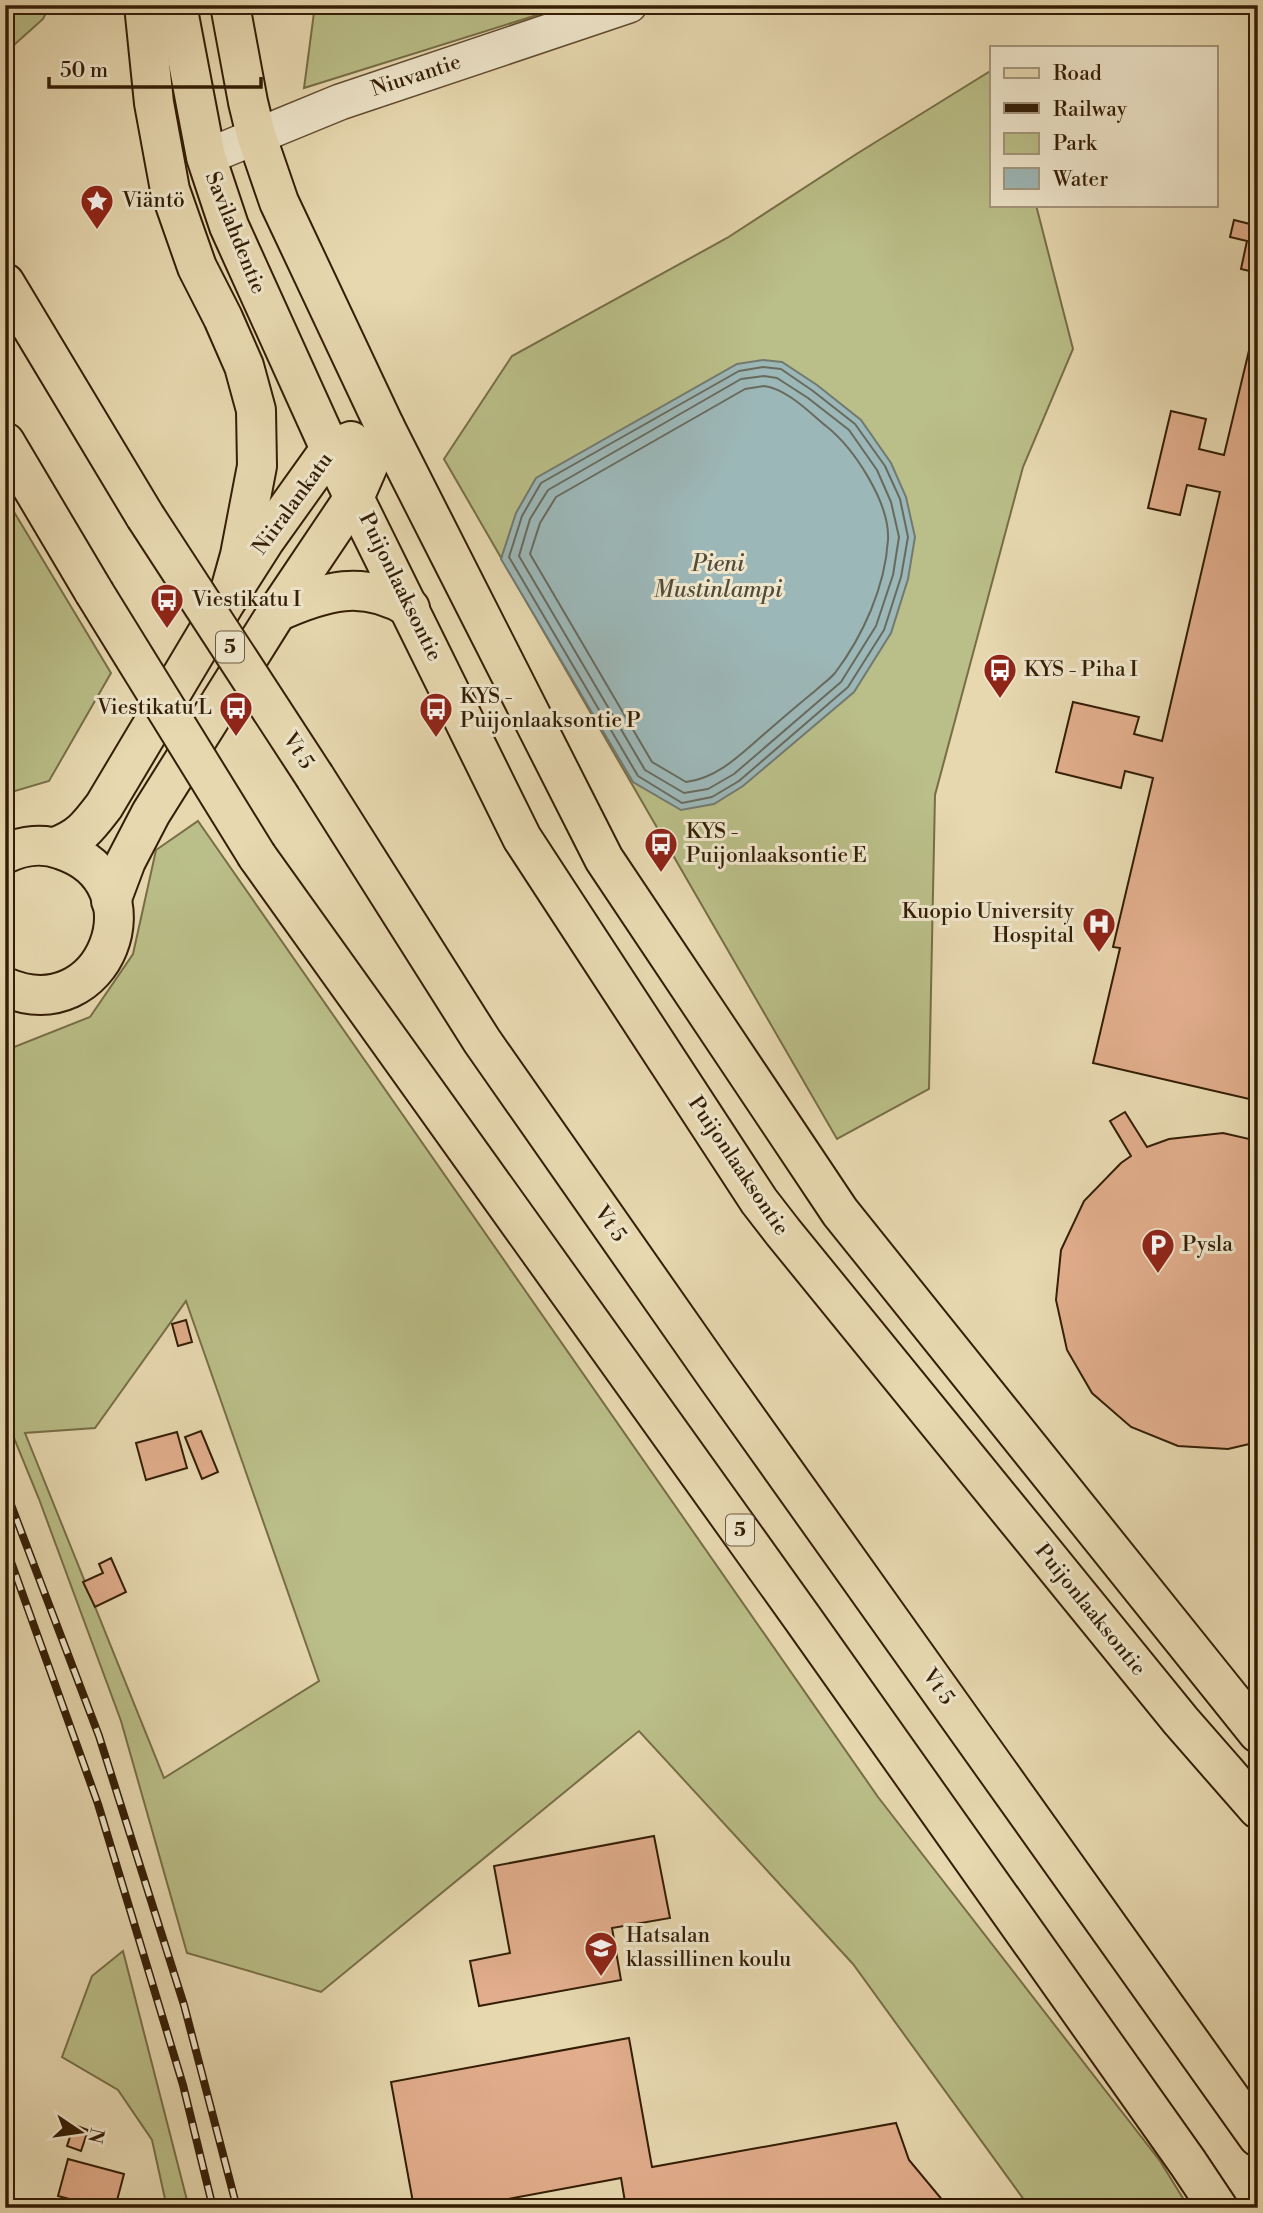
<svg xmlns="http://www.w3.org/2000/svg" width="1263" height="2213" viewBox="0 0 1263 2213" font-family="'Libre Bodoni',serif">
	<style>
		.green { fill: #babe88; stroke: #776e46; stroke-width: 2; fill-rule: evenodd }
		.water { fill: #9cb7b7; stroke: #727a70; stroke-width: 2 }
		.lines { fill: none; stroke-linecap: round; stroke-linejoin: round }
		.shore { stroke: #686a5e; stroke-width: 2 }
		.building { fill: #e1ad8c; stroke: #341e05; stroke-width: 2 }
		.minor-casing { stroke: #614c30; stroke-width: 38 }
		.major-casing { stroke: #341e05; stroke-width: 42 }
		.highway-casing { stroke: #341e05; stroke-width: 42 }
		.minor { stroke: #efe6cc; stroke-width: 35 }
		.major { stroke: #e7d8b0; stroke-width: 38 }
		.highway { stroke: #e7d8b0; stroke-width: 38 }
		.rail-casing { stroke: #341e05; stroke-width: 8 }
		.rail { stroke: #efe6cc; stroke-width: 5; stroke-dasharray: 16; stroke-linecap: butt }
		.highway-bridge-casing { stroke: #341e05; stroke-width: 42; stroke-linecap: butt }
		.highway-bridge { stroke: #e7d8b0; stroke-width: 38 }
		.labels { text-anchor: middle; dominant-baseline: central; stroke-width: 6; stroke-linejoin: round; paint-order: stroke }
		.shield { fill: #efe6cc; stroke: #6c5a41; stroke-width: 2 }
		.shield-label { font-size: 19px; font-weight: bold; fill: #341e05 }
		.street-label { font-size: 21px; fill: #341e05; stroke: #efe6cc }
		.poi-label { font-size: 21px; fill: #341e05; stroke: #efe6cc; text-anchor: start }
		.water-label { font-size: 23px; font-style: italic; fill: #534c3a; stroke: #efe6cc }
	</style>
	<rect width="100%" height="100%" fill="#e7d8b0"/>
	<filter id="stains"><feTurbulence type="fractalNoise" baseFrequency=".00286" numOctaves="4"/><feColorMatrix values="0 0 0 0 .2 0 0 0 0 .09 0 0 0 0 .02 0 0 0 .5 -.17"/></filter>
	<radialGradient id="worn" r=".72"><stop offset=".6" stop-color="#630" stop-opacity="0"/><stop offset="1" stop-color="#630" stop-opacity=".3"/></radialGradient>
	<!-- green -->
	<g class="green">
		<polygon points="5,5 50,5 43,19 5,53"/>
		<polygon points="315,5 569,5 304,88"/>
		<polygon points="992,70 992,205 1036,205 1073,349 1023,467 935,795 929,1089 837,1139 444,459 512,356 727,238 858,153"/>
		<polygon points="5,497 111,673 49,781 5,794"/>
		<path d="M198 821 878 1797 1160 2161 1189 2208H1030L853 1964 639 1731 321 1992 187 1953 121 1721 39 1499 5 1416V1056L9 1049 90 1017 133 954 156 850ZM186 1301 319 1681 164 1778 25 1433 95 1428Z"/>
		<polygon points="123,1951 189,2208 167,2208 152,2140 118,2090 62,2057 92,1976"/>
	</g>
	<!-- water -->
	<polygon class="water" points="763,360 782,362 817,385 861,420 891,463 906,497 915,537 908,579 891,633 854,692 743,786 714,804 681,810 633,782 501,559 516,513 536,478 737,364"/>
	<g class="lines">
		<!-- shore -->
		<g class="shore">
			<polygon points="763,367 781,369 813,391 855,424 885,466 900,499 908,537 901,577 884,630 848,687 739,781 712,797 682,803 638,776 509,557 522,516 541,483 739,371"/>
			<polygon points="764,376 777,378 808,398 849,430 877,470 891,502 899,537 893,575 876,626 841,682 734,774 708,789 684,793 645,770 519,556 530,519 548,490 741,379"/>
			<path d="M764 386C787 389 809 412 826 426 854 448 890 503 888 540 885 587 863 636 835 673 829 680 821 685 815 691 800 703 785 716 770 729 745 750 720 778 686 782L652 762 530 554 540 523 556 497 745 389Z"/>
		</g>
	</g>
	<!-- building -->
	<g class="building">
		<polygon points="1258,47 1258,83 1249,81"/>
		<polygon points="1258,192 1258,273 1241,269 1247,241 1230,237 1234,220 1250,224"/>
		<polygon points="1258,313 1258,736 1256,745 1258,746 1258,1101 1093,1063 1120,948 1113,947 1153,778 1125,771 1121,788 1056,772 1073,702 1139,717 1134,734 1162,741 1220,492 1187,485 1180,515 1148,508 1171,411 1206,419 1199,449 1224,455"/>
		<polygon points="1125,1112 1147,1147 1169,1139 1223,1133 1258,1141 1258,1442 1228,1449 1178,1446 1131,1427 1092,1393 1067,1350 1056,1300 1061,1250 1084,1201 1121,1163 1131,1156 1110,1121"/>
		<polygon points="186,1320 192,1342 178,1346 172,1324"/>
		<polygon points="201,1431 218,1472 202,1479 185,1437"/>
		<polygon points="177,1432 187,1468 146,1480 136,1443"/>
		<polygon points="111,1558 126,1592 95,1607 83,1582 103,1573 99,1564"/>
		<polygon points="654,1836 670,1918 612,1928 621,1980 479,2006 470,1961 510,1953 494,1866"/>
		<polygon points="629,2038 652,2167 896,2123 909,2160 949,2208 626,2208 621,2178 460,2208 414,2208 391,2082"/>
		<polygon points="74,2125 88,2130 81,2151 67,2146"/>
		<polygon points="68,2159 124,2174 115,2208 103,2208 58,2196"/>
	</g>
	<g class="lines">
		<defs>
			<polyline id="minor" points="206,157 340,102 629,5"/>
			<g id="major">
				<polyline points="144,5 154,103 170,190 197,267 223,318 244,366 256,410 257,466 240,555 228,598"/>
				<polyline points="177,5 206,157 229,226 330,449 522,838 759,1201 783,1232 1181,1721 1258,1809"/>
				<polyline points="230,5 248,102 256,135 279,202 385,427 604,859 840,1212 1258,1733"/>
				<path d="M277 612C324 591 363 579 410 608"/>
				<path d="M55 847C80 838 88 827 104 806L228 598 265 540 330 449 351 441"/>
				<path d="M5 854C23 845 44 843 62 850 161 883 105 1030 5 987"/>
				<polyline points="111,901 126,861 151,813 277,612 355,496 385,427"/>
			</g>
			<g id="highway">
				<polyline points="5,283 145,516"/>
				<polyline points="5,442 94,592"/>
				<polyline points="315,777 482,1041 717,1377 1258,2137"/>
				<polyline points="257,856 803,1619 1188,2163 1218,2208"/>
			</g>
		</defs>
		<!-- minor casing -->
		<use href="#minor" class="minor-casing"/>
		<!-- major casing -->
		<use href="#major" class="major-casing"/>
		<!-- highway casing -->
		<use href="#highway" class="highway-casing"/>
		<!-- minor -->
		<use href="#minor" class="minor"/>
		<!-- major -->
		<use href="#major" class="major"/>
		<!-- highway -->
		<use href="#highway" class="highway"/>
		<defs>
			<g id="rail">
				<polyline points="5,1489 99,1736 184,2005 237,2208"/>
				<polyline points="5,1545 98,1804 183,2085 213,2208"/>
			</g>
		</defs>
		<!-- rail casing -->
		<use href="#rail" class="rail-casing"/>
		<!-- rail -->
		<use href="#rail" class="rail"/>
		<defs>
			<g id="highway-bridge">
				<polyline points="145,516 315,777"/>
				<polyline points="94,592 257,856"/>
			</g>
		</defs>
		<!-- highway-bridge casing -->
		<use href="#highway-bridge" class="highway-bridge-casing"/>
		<!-- highway-bridge -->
		<use href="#highway-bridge" class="highway-bridge"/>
	</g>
	<!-- icons -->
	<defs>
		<symbol id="sight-pin" viewBox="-11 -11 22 30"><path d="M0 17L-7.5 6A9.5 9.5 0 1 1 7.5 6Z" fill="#8f2418" stroke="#efe6cc"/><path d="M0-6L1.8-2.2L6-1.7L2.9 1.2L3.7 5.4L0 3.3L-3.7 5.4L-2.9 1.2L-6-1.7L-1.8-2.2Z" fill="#fff"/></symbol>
		<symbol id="bus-pin" viewBox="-11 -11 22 30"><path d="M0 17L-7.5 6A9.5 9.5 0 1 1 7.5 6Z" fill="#8f2418" stroke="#efe6cc"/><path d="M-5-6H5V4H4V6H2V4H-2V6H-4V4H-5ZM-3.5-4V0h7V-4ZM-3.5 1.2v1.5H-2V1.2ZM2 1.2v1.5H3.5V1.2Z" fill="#fff"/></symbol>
		<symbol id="hospital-pin" viewBox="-11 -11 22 30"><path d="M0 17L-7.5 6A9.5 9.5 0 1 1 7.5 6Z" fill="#8f2418" stroke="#efe6cc"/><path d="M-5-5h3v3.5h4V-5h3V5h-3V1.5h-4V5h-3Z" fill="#fff"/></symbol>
		<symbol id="parking-pin" viewBox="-11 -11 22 30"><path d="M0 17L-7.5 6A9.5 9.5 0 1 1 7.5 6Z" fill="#8f2418" stroke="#efe6cc"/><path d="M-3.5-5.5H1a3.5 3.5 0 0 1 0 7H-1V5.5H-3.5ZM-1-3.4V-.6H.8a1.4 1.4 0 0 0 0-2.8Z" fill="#fff"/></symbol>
		<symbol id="school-pin" viewBox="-11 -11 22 30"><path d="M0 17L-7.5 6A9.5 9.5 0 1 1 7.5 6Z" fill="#8f2418" stroke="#efe6cc"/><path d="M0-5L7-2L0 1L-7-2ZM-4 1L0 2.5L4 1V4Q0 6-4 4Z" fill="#fff"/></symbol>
	</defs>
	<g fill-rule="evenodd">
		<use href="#sight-pin" x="78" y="182" width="38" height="52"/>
		<use href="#bus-pin" x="148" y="581" width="38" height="52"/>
		<use href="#bus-pin" x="981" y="651" width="38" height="52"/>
		<use href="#bus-pin" x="217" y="689" width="38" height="52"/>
		<use href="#bus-pin" x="417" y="690" width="38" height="52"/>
		<use href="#bus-pin" x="642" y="825" width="38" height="52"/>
		<use href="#hospital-pin" x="1080" y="905" width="38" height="52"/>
		<use href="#parking-pin" x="1139" y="1226" width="38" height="52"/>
		<use href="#school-pin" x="582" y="1929" width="38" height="52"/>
	</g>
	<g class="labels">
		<!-- shield labels -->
		<g class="shield">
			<rect x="216" y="631.5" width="28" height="31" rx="5"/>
			<rect x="726" y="1514.5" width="28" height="31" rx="5"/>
		</g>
		<g class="shield-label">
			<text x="230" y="647">5</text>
			<text x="740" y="1530">5</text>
		</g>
		<!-- street labels -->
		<g class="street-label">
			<text transform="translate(416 76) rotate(-18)">Niuvantie</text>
			<text transform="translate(235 233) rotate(68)">Savilahdentie</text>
			<text transform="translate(293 504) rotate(-54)">Niiralankatu</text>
			<text transform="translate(400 587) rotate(64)">Puijonlaaksontie</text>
			<text transform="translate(298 751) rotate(57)">Vt 5</text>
			<text transform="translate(738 1166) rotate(56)">Puijonlaaksontie</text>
			<text transform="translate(610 1224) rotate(55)">Vt 5</text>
			<text transform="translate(1090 1610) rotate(51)">Puijonlaaksontie</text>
			<text transform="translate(938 1687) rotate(54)">Vt 5</text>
		</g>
		<!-- poi labels -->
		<g class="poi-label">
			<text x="122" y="201">Viäntö</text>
			<text x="192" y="600">Viestikatu I</text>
			<text x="1024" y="670">KYS - Piha I</text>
			<text x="460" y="697">KYS -<tspan x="460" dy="24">Puijonlaaksontie P</tspan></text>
			<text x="212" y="708" text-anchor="end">Viestikatu L</text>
			<text x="686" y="832">KYS -<tspan x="686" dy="24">Puijonlaaksontie E</tspan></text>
			<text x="1074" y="912" text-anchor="end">Kuopio University<tspan x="1074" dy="24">Hospital</tspan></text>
			<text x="1182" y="1245">Pysla</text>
			<text x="626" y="1936">Hatsalan<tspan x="626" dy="24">klassillinen koulu</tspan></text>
		</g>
		<!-- water labels -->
		<g class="water-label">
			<text x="718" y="564">Pieni<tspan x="718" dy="26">Mustinlampi</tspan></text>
		</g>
	</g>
	<!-- margin -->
	<rect width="1263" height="2213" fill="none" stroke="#e7d8b0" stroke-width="28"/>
	<rect x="7" y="7" width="1249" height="2199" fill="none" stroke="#341e05" stroke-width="3.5"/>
	<rect x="14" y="14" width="1235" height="2185" fill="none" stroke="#341e05" stroke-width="2"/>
	<!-- legend -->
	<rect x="990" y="46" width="228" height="161" fill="#efe6cc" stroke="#a4967c" stroke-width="2"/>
	<rect x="1004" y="68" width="35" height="10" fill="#e7d8b0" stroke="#a4967c" stroke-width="2"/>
	<text x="1053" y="80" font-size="21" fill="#341e05">Road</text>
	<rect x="1004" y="103" width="35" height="10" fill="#341e05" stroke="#a4967c" stroke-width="2"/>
	<text x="1053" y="116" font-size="21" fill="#341e05">Railway</text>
	<rect x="1004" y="133" width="35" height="21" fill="#babe88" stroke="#a4967c" stroke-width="2"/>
	<text x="1053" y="150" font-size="21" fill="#341e05">Park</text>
	<rect x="1004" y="168" width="35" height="21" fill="#9cb7b7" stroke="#a4967c" stroke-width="2"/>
	<text x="1053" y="186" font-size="21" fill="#341e05">Water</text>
	<!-- north arrow -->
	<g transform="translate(80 2132) rotate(103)" stroke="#efe6cc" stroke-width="5" paint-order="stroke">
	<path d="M0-5L12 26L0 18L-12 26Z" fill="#341e05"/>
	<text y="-10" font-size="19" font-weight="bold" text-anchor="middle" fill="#341e05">N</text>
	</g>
	<!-- scale -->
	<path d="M49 77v10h212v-10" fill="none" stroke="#341e05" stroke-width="3.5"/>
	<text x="60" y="77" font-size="21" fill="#341e05" stroke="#efe6cc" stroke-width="5" paint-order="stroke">50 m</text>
	<rect width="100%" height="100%" filter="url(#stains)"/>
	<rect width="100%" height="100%" fill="url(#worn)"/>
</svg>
